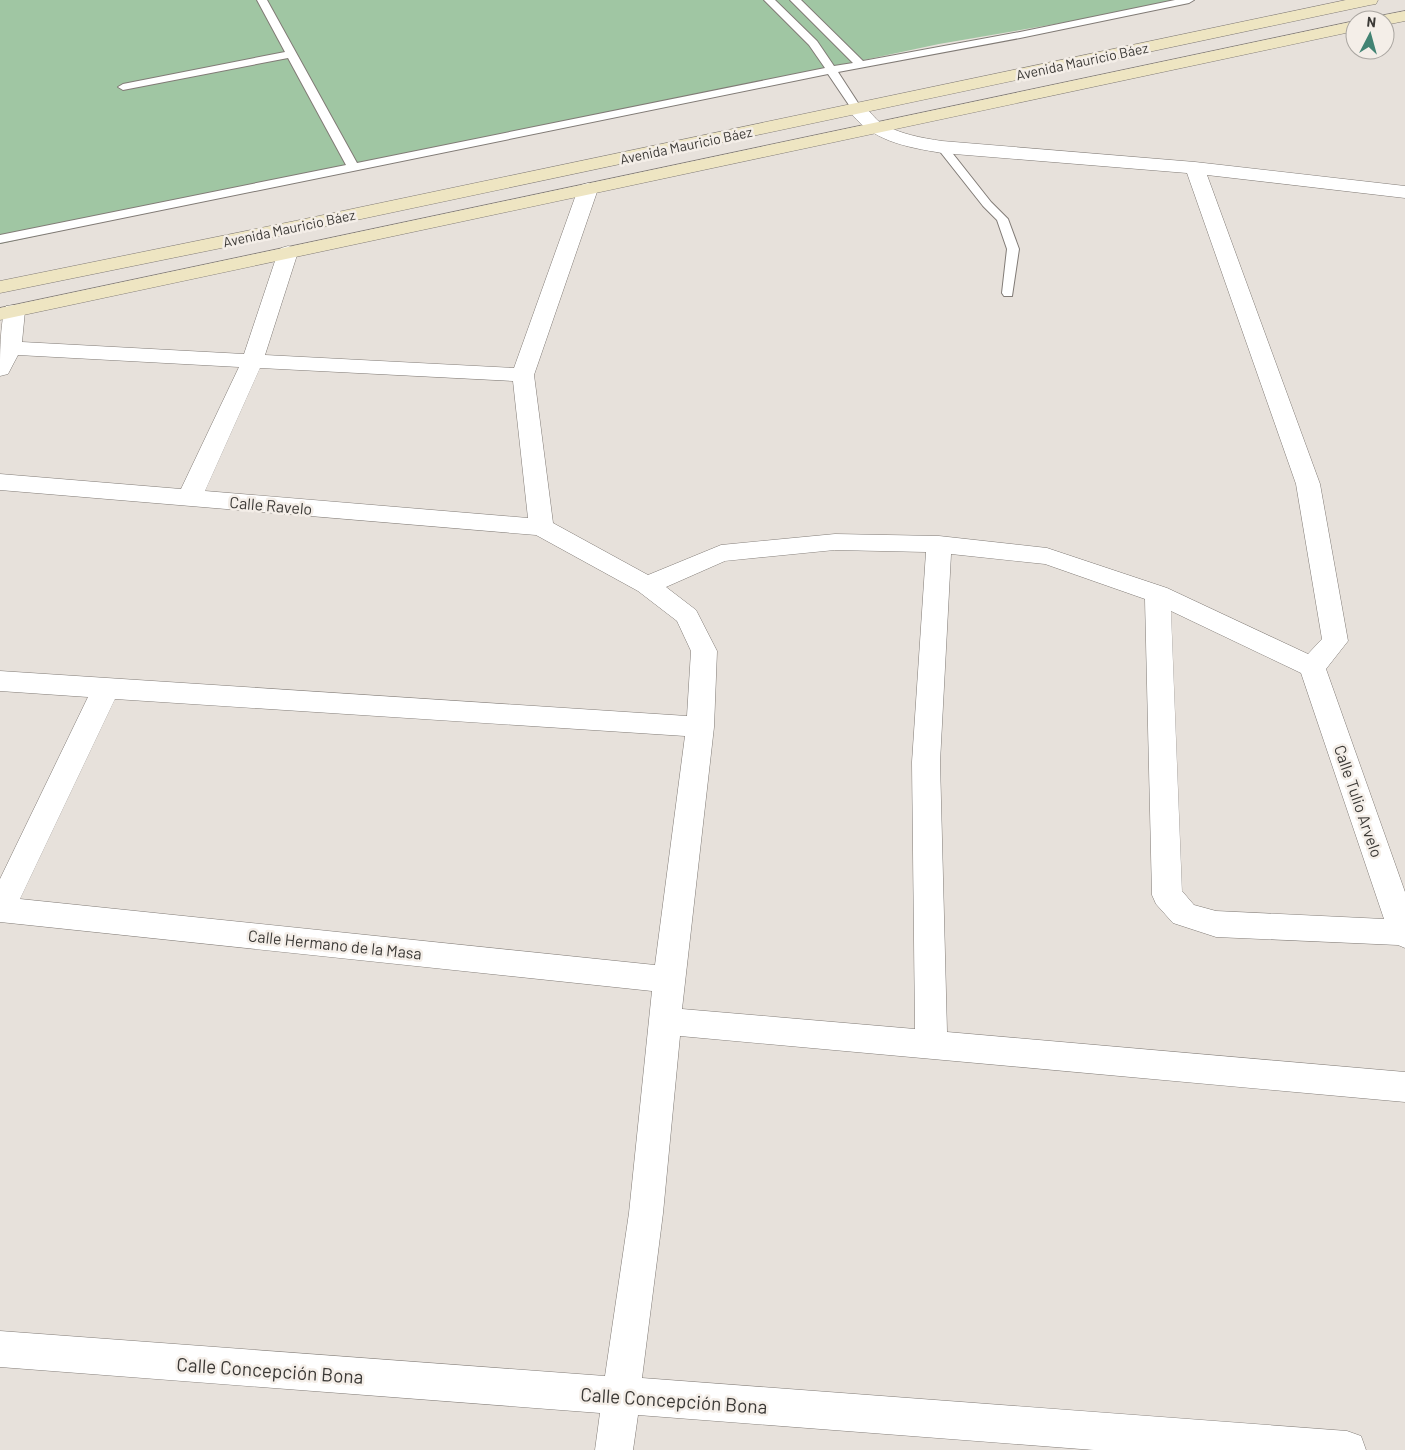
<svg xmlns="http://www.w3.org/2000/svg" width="1405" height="1450" viewBox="0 0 1405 1450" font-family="Barlow,sans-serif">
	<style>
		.green { fill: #a0c6a3 }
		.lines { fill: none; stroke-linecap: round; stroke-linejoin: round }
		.lane-casing { stroke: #817b76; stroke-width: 2 }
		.street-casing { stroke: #817b76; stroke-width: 1 }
		.secondary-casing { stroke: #817b76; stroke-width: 1 }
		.lane { fill: #fff; fill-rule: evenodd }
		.street { fill: #fff; fill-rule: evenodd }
		.secondary { fill: #eee5c2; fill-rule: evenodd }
		.labels { text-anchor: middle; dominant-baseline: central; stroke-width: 5; stroke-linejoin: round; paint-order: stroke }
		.far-street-label { font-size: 14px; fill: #3b3936; stroke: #f4eee8 }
		.street-label { font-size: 16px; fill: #3b3936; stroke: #f4eee8 }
		.near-street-label { font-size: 19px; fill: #3b3936; stroke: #f4eee8 }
	</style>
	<rect width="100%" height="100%" fill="#e7e1db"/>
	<!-- green -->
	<polygon class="green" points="0,0 1195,0 939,44 0,244"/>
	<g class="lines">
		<defs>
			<g id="lane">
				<polygon points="257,0 267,0 357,163 825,68 809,45 764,0 775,0 817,41 834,66 853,63 790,0 801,0 863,61 1020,32 1175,0 1194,0 1189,3 1020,38 838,72 862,109 857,112 853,111 828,74 0,243 0,235 346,165 288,58 123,90 118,87 123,84 285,52"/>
				<polygon points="942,144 946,145 991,202 1008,219 1019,249 1012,296 1004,296 1002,293 1007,249 997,220 983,206 938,149 936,147 938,145"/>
			</g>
			<path id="street" d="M857 103C868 106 872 117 881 123 899 134 922 138 942 141L1195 162 1405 186V198L1207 175 1320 484 1348 641 1326 669 1405 892V948L1398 945 1216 937 1173 923 1156 904 1152 895 1145 599 1045 564 951 554 940 762 947 1032 1405 1072V1102L680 1036 663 1213 642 1378 1347 1431 1361 1436 1366 1450H1094L638 1415 633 1450H595L600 1413 0 1367V1331L605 1376 629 1213 652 991 0 922V879L88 697 0 691V671L687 716 691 651 677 621 638 591 536 535 0 490V474L181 489 239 367 18 355 8 374 0 376C0 358 0 321 6 306L14 305 22 306 25 311 22 342 244 354 278 252 281 248 288 246 295 248 298 252 265 355 514 368 578 189 581 185 588 183 595 185 598 189 534 375 553 523 648 575 721 545 835 534 939 536 1047 548 1167 588 1308 654 1322 639 1296 484 1187 173 942 153C906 147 870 141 848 109L851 105ZM260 368 513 381 528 518 205 491ZM835 550 926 552 912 762 915 1029 682 1009 714 727 717 651 696 610 666 587 725 561ZM1171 611 1301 673 1384 919 1216 911 1194 905 1182 891ZM115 699 685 736 655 965 20 899Z"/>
			<g id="secondary">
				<polygon points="1346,0 1378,0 1376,4 1370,5 295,233 0,293 0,281 295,221"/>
				<polygon points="1405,11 1405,21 1385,25 1385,20 1376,20 1379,16"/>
				<polygon points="1355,21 1355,31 0,320 0,308"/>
			</g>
		</defs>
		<!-- lane casing -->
		<use href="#lane" class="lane-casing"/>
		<!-- street casing -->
		<use href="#street" class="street-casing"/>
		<!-- secondary casing -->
		<use href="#secondary" class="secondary-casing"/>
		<!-- lane -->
		<use href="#lane" class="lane"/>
		<!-- street -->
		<use href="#street" class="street"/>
		<!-- secondary -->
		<use href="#secondary" class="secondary"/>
	</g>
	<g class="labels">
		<!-- far-street labels -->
		<g class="far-street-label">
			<text transform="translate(1082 61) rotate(-12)">Avenida Mauricio Báez</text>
			<text transform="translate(686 145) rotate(-12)">Avenida Mauricio Báez</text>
			<text transform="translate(289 228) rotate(-12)">Avenida Mauricio Báez</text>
		</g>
		<!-- street labels -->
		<g class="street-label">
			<text transform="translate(271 505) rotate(5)">Calle Ravelo</text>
			<text transform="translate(1359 801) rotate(71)">Calle Tulio Arvelo</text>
			<text transform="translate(335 944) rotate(6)">Calle Hermano de la Masa</text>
		</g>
		<!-- near-street labels -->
		<g class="near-street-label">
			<text transform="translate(270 1370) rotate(4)">Calle Concepción Bona</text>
			<text transform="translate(674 1400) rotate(4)">Calle Concepción Bona</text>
		</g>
	</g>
	<!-- north arrow -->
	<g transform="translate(1370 35) rotate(6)"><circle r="24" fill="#f4eee8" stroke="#aaa6a1"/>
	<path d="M0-4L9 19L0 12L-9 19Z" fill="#428373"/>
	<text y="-8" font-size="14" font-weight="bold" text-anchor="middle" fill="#3b3936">N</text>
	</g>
</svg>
